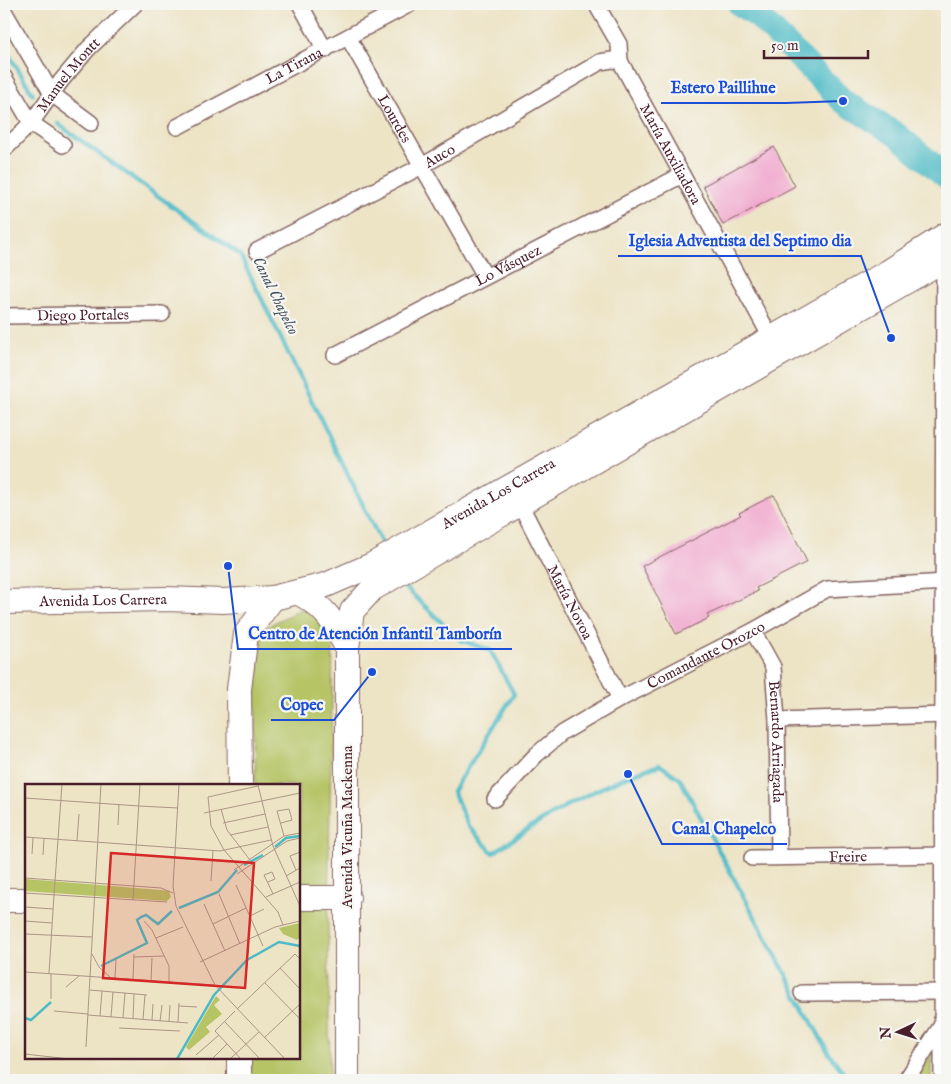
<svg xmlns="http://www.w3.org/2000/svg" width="951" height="1084" viewBox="0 0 951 1084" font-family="'IM FELL English',serif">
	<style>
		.green { fill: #b6c466; stroke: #807248 }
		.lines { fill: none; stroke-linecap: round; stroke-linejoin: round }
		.stream { stroke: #4dbbc6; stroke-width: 4.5 }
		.river { stroke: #4dbbc6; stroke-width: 25 }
		.building { fill: #f1aacf }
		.street-casing { stroke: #836461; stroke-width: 18 }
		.secondary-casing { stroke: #836461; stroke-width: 24 }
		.primary-casing { stroke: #836461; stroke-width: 26 }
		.street { stroke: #fff; stroke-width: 15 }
		.secondary { stroke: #fff; stroke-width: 21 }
		.primary { stroke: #fff; stroke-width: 24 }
		.labels { text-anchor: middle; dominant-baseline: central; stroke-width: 4.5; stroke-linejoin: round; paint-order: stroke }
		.street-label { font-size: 15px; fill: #4a1f2b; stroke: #f6f6f2 }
		.water-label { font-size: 16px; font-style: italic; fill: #4b5661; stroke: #f6f6f2 }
		.inset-river { fill: none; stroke: #4dbbc6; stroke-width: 2.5 }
		.inset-road { fill: none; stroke: #ac9587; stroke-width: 1 }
		.view { fill: #d62828; fill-opacity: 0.15; stroke: #d62828; stroke-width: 2.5 }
		.inset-edge { fill: none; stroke: #4a1f2b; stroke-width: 2.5 }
		.leader { fill: none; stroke: #1d4ed8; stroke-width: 2 }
		.callout-dot { fill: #1d4ed8; stroke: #f6f6f2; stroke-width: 2 }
		.callout-label { font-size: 16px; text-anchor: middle; font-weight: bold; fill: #1d4ed8; stroke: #f6f6f2; stroke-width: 4.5; stroke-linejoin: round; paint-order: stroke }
	</style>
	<rect width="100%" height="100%" fill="#f6f6f2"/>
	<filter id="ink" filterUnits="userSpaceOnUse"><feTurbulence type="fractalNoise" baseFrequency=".02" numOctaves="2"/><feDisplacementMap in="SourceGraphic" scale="10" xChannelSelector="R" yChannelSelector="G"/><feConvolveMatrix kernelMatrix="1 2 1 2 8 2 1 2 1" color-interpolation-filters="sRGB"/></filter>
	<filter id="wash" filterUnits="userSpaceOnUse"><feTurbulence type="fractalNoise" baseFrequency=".0096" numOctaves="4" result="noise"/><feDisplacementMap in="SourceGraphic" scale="20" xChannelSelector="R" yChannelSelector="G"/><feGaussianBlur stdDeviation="1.12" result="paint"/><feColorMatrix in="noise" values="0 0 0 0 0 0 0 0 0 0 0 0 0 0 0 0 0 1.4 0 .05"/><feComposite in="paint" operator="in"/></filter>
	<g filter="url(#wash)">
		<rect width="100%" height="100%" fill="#ede3c5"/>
		<!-- green -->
		<g class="green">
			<polygon points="303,608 327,619 333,641 328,918 330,1080 251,1080 251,1058 299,1058 299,785 255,785 256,691 262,629"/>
			<polygon points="931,1055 931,1080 912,1080"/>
		</g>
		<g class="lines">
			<!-- stream -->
			<g class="stream">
				<polyline points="4,47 33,94"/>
				<polyline points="58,124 240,255 385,550"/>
				<path d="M406 588 460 640 490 650 514 694 453 791 468 826 493 853C545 817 599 783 660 765L680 779 828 1052 849 1080"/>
			</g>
			<!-- river -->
			<polyline class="river" points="740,4 760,18 843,101 897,135 947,177"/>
		</g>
		<g id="blocks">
			<!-- building -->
			<g class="building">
				<polygon points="774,147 795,186 723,225 703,186"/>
				<polygon points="774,495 807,562 756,588 758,591 707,615 709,618 676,634 642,566 741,515 739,513"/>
			</g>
		</g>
	</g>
	<g filter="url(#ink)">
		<use href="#blocks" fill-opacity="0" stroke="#836461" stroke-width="1"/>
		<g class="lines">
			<defs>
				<g id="street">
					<polyline points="300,4 325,50"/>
					<path id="s1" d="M596 4 619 44 620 61 775 345"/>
					<polyline points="4,11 52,94 91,123"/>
					<path id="s2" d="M348 37 485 276"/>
					<polyline points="4,77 31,123 63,145"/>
					<path id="s3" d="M177 127 410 4"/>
					<path id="s4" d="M4 150 31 123 61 81 88 49 135 4"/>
					<path id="s5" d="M257 251 422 166 600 62 612 60 620 61"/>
					<path id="s6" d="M4 316 162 314"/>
					<path id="s7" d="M335 355 682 175"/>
					<path id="s8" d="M520 504 620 699"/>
					<path id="s9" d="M753 631 773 667 777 720 779 857"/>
					<polyline points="777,720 946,715"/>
					<path id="s10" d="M495 799 536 755 562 733 620 699 753 631 827 589 946 582"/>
					<path id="s11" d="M752 858 946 855"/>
					<polyline points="802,993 945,992"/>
					<polyline points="906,1080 945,1020"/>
				</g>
				<polyline id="secondary" points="945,1080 947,243"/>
				<g id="primary">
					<path d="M299 593C326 608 333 621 347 648V1080"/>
					<path id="s12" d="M4 602 166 599 223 601 273 598 326 585 372 565 888 272 947 234"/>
					<polyline points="347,648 352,611 372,589 947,258"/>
					<polyline points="240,785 239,689 246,634 273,598"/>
					<polyline points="299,898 348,898"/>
					<polyline points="4,900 26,900"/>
					<polyline points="239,1080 239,1058"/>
				</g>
			</defs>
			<!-- street casing -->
			<use href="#street" class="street-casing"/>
			<!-- secondary casing -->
			<use href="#secondary" class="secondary-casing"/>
			<!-- primary casing -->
			<use href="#primary" class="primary-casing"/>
			<!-- street -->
			<use href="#street" class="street"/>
			<!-- secondary -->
			<use href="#secondary" class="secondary"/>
			<!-- primary -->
			<use href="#primary" class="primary"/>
		</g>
	</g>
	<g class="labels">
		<!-- street labels -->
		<g class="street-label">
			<text stroke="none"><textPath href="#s3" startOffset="132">La Tirana</textPath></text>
			<text stroke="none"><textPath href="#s4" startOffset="99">Manuel Montt</textPath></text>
			<text stroke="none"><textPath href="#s2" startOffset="94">Lourdes</textPath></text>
			<text stroke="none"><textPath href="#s1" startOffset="169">María Auxiliadora</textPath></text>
			<text stroke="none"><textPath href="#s5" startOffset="206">Auco</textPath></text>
			<text stroke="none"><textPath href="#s7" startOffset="195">Lo Vásquez</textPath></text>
			<text stroke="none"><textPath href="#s6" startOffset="79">Diego Portales</textPath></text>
			<text stroke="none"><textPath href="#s12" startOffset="519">Avenida Los Carrera</textPath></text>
			<text stroke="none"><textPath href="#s12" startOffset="99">Avenida Los Carrera</textPath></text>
			<text stroke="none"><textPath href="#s8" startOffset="110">María Novoa</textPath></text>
			<text stroke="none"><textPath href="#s10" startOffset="258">Comandante Orozco</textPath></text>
			<text stroke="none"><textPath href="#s9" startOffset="116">Bernardo Arriagada</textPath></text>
			<text transform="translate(347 827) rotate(-90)">Avenida Vicuña Mackenna</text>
			<text stroke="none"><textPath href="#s11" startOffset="96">Freire</textPath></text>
		</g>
		<!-- water labels -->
		<g class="water-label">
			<text transform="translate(275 296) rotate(64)">Canal Chapelco</text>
		</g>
	</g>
	<!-- overview -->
	<g transform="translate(25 784)">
		<rect width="275" height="275" fill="#ede3c5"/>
		<path d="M0 95 136 106 144 107 146 113 142 117 0 107ZM275 139V153L272 156 258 150 254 144ZM191 212 195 216 189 221 197 230 181 243 185 248 164 266 161 263Z" fill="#b6c466"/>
		<path class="inset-river" d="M250 63 261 54 275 52M219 81 238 71M154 124 193 108 212 86M76 182 122 159 112 136 116 133 121 131 133 140 147 127M0 234 6 236 26 218M152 275 189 211 222 176 254 158 275 162"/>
		<path class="inset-road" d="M154 0 148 102 151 122 190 201 260 275M233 1 248 62 275 122M233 2 183 13 186 42 199 66 253 128 258 141M0 14 114 22M114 22 153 24M196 25 202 46 225 76M179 29 275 9M198 39 240 30M256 39 267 36 264 25 252 27 259 52M93 41 94 20M205 51 243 43M0 53 195 67 246 56M52 57 54 30M7 70 8 54M18 71 19 54M209 86 259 52 275 49M271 86 265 72 275 68M212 90 262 57 275 54M261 92 275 84M0 94 136 104 148 109M186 97 188 67M243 98 250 95 247 88 239 91 248 110M211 101 238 162M0 109 142 118M194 110 215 160M29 111 37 0M241 113 275 98M108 116 115 0M179 120 200 167M0 123 28 125M225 132 239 125M0 137 27 139M119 137 127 146 144 182V198M188 140 221 124M0 150 67 153M131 154 158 143M67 170 74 183 86 194M109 173 139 172M175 178 250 143 275 137M255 184 275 205M0 188 190 201M24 189 29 111M90 194 91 175M108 195 109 170M126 197 127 174M240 199 275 235M41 203 54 192M65 206 122 211M26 215V190M154 222 172 223M212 225 270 170 275 175M29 227 63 230M210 227 190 247 216 275M63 231 163 239M75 232 77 207M86 233 88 208M98 234 100 209M108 235 109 210M118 235 120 211M127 236 128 220M135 237 137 221M144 237 145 221M199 237 235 275M153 238 154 219M94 244 155 247M239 254 275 220M61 263 76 0M0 270 44 275M171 271 194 251M187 275 202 260M205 275 234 248"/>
		<path class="view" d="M86 69 229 79 220 204 78 194Z"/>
		<rect width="275" height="275" class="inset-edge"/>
	</g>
	<!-- callouts -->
	<path class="leader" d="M843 101L786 103H661M891 338L861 256H618M228 566L238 649H512M372 672L334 720H271M628 774L662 844H787"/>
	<g class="callout-dot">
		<circle cx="843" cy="101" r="5"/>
		<circle cx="891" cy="338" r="5"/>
		<circle cx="228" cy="566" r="5"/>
		<circle cx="372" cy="672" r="5"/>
		<circle cx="628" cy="774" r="5"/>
	</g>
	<g class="callout-label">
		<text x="723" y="93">Estero Paillihue</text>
		<text x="740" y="246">Iglesia Adventista del Septimo dia</text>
		<text x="375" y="639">Centro de Atención Infantil Tamborín</text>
		<text x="302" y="710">Copec</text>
		<text x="724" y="834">Canal Chapelco</text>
	</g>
	<!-- margin -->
	<rect width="951" height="1084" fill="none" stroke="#f6f6f2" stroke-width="20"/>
	<!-- north arrow -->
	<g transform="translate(898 1032) rotate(266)" stroke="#f6f6f2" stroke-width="4" paint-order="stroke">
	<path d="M0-4L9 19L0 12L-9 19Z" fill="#4a1f2b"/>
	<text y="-8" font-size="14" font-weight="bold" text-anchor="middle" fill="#4a1f2b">N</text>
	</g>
	<!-- scale -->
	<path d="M764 50v8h104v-8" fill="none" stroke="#4a1f2b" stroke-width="2.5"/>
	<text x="771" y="50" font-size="15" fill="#4a1f2b" stroke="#f6f6f2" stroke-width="4" paint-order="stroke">50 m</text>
</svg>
